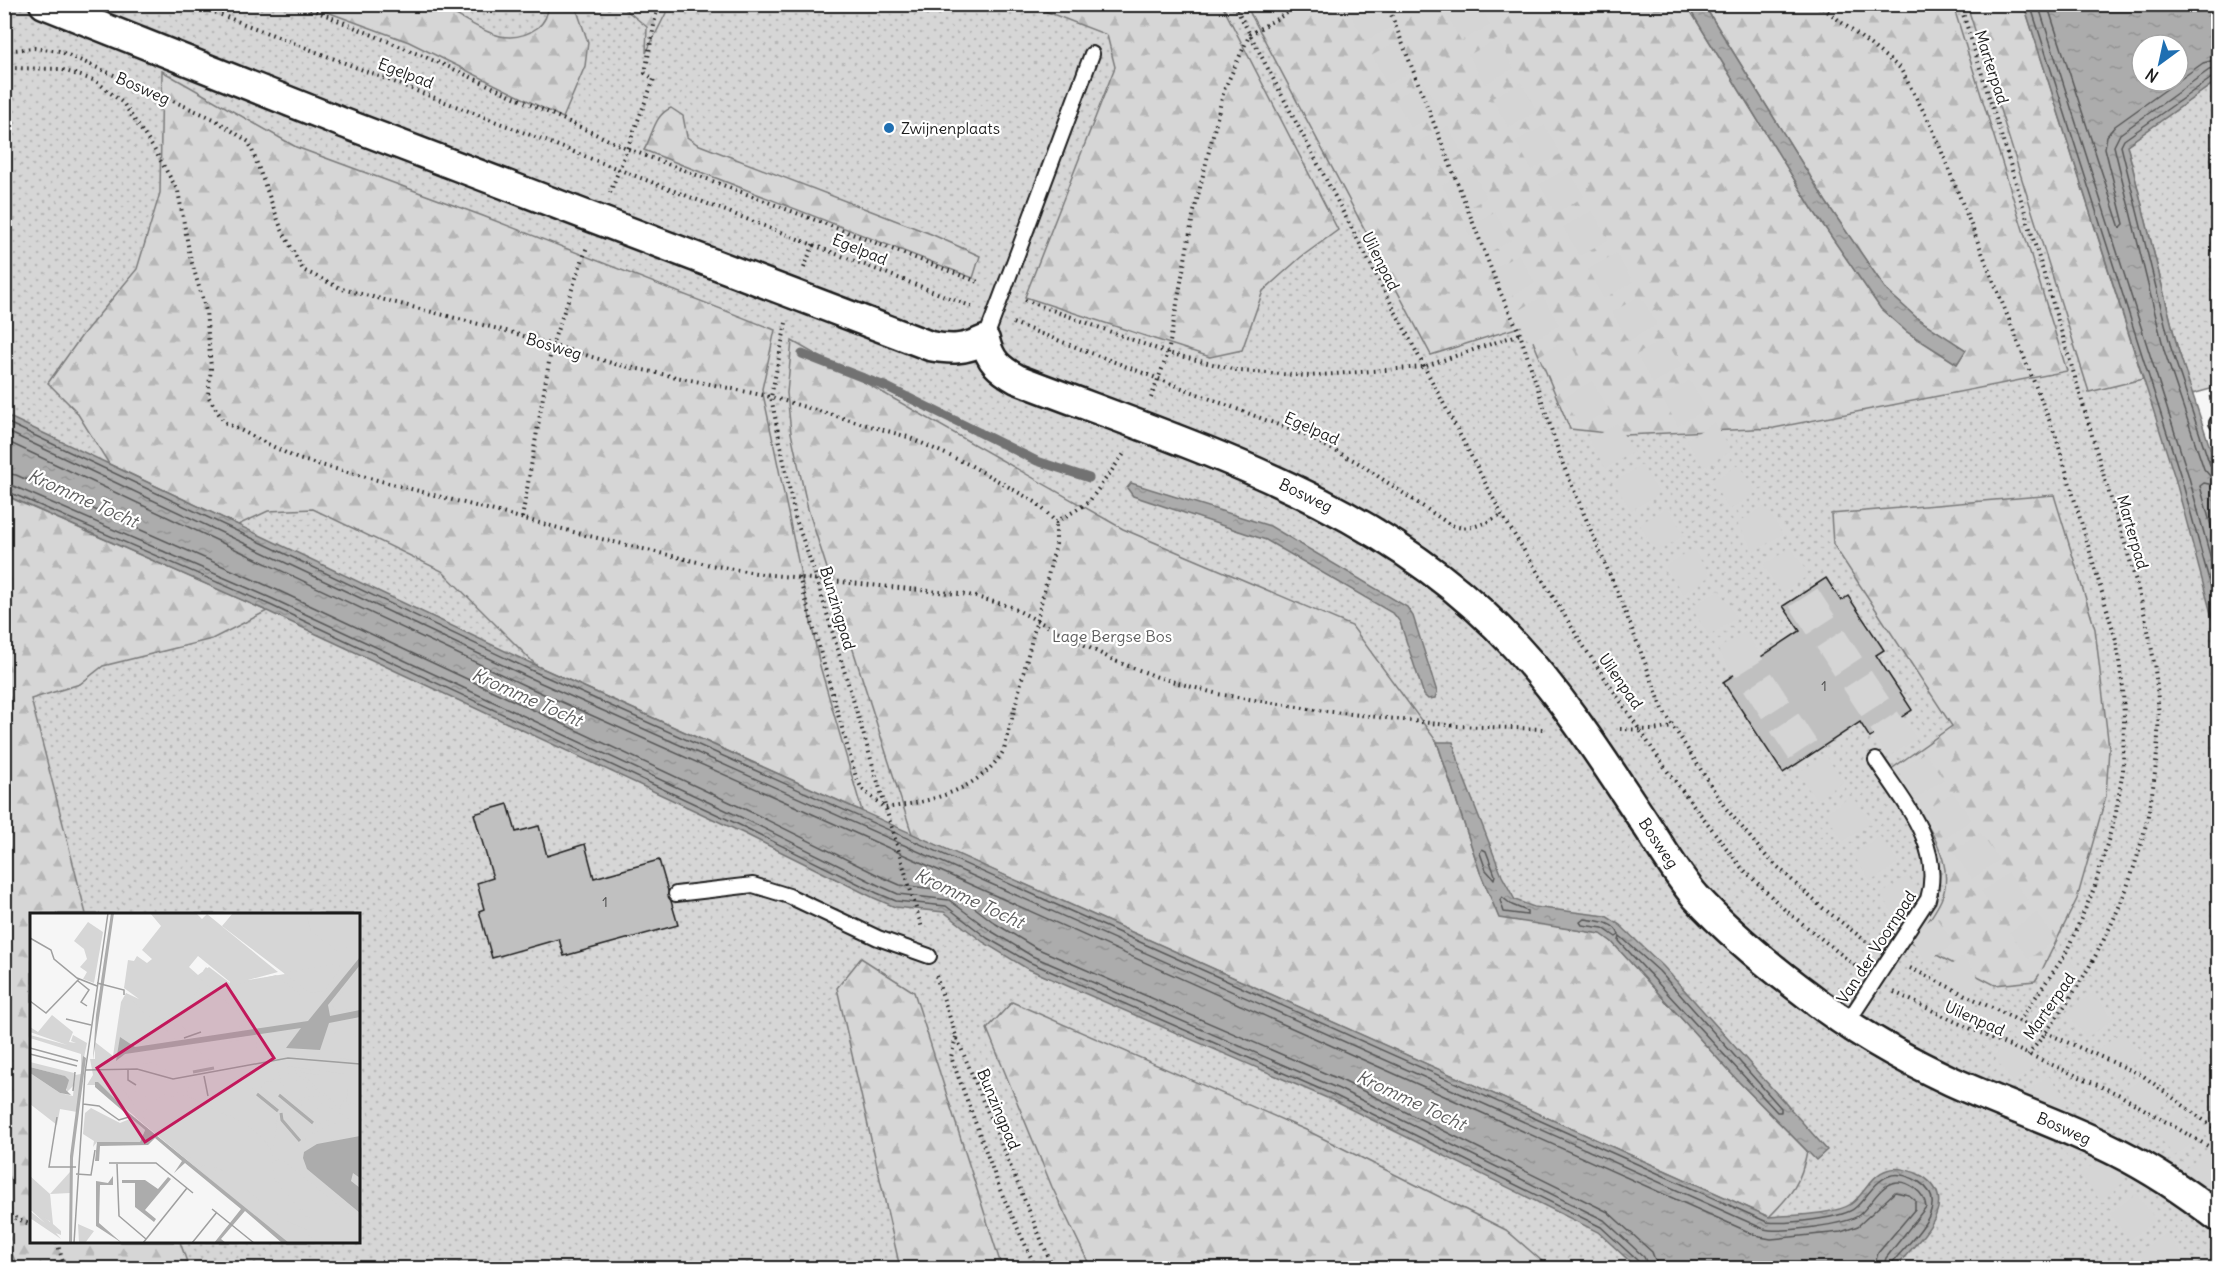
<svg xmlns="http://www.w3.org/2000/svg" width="2223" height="1273" viewBox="0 0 2223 1273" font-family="Delius,sans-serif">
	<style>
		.green { fill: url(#green-dots); stroke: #797979; stroke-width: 1.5; fill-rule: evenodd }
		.forest { fill: url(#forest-firs); stroke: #797979; stroke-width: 1.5 }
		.water { fill: url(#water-ripples); stroke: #727272; stroke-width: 1.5; fill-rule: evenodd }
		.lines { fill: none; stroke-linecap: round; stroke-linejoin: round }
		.shore { stroke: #565656; stroke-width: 1.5 }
		.stream { stroke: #727272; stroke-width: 9 }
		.building { fill: #c0c0c0; stroke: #1c1c1c; stroke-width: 1.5 }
		.highway-tunnel { stroke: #d5d5d5; stroke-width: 33; stroke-dasharray: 33 16; stroke-linecap: butt }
		.lane-casing { stroke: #1c1c1c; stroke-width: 18 }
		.street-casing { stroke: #1c1c1c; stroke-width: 33 }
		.path { stroke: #1c1c1c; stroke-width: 4; stroke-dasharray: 1.5 4.5; stroke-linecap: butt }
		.lane { stroke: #fff; stroke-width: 14 }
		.street { stroke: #fff; stroke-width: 28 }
		.poi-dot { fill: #1f6fb2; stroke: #fff; stroke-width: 2 }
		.labels { text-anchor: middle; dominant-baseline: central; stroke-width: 4.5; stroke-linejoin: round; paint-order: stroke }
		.number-label { font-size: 14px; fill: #454545 }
		.street-label { font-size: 16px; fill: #1c1c1c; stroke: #fff }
		.poi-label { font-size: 16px; fill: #1c1c1c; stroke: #fff; text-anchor: start }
		.park-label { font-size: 16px; fill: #5d5d5d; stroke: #fff }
		.water-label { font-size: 18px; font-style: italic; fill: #5d5d5d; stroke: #fff }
		.inset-river { fill: none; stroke: #acacac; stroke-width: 3 }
		.inset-road { fill: none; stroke: #9f9f9f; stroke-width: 1.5 }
		.view { fill: #c2185b; fill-opacity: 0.15; stroke: #c2185b; stroke-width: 3 }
		.inset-edge { fill: none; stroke: #1c1c1c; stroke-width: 3 }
	</style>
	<defs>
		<pattern id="green-dots" width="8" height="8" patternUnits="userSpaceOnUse" patternTransform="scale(1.5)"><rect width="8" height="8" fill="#d6d6d6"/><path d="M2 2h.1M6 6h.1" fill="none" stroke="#b7b7b7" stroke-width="1.8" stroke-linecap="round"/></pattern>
		<pattern id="forest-firs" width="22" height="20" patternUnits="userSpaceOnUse" patternTransform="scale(1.5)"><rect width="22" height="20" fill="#d6d6d6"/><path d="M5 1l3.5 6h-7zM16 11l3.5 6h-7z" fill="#b7b7b7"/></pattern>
		<pattern id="water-ripples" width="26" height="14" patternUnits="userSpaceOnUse" patternTransform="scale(1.5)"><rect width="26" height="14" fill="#acacac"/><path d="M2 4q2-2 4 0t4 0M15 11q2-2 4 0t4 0" fill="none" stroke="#939393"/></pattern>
	</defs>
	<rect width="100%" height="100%" fill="#f6f6f6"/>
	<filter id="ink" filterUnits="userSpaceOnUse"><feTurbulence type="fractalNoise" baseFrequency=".0167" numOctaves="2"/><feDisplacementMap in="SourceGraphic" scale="12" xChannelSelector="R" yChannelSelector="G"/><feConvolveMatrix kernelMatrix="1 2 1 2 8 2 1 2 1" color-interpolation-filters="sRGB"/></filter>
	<g filter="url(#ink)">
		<!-- green -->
		<g class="green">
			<path d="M5 5H2055L2218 588V1268H5ZM32 914H358V1242H32Z"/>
			<polygon points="2218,80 2218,387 2192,394 2177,346 2127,145"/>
		</g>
		<!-- forest -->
		<g class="forest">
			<path d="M308 5C339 4 370 4 401 4 411 4 424 2 434 5 466 14 499 55 537 28 544 23 549 13 548 5H575L588 42 585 66 563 118 409 42Z"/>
			<polygon points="620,5 670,5 646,53 647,27"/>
			<polygon points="1029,5 1222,5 1338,230 1301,257 1263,291 1242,350 1210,357 1025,297 1115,67 1107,35"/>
			<polygon points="1246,5 1687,5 1813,210 1881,309 1907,332 1957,364 1965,350 1918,319 1887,291 1826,202 1704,5 1953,5 2067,371 1774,428 1625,435 1570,429 1529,332 1522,326 1431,355"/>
			<polygon points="1967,5 2024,5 2143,379 2089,392"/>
			<polygon points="162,71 296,147 483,216 775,330 762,389 820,666 862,811 537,666 442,571 313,509 268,511 238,525 109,464 76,411 48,383 83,334 137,269 160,193"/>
			<path d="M671 108 683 116 687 137 697 144 931 234 980 256 973 278 644 150C653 135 654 115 671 108Z"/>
			<path d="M792 341 1123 529 1352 626 1437 742 1480 872 1499 917 1602 934 1612 942 1739 1082 1807 1151C1801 1183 1792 1194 1769 1217L912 834 808 509 791 433 787 393Z"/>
			<polygon points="4,495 267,611 212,639 103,666 80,684 31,699 86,914 32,914 32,1242 180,1242 189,1268 18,1268 5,1238"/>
			<path d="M2054 495 2095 629 2109 748 2106 796 2077 899 2041 972 2035 981 1995 985 1913 943C1923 929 1934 915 1941 900 1961 858 1912 803 1890 770L1952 726 1833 544 1831 514Z"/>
			<polygon points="861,958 914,992 1002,1268 900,1268 837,988"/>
			<polygon points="1012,1002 1306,1130 1506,1230 1550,1268 1091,1268 1052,1187 987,1029"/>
		</g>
		<!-- water -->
		<g class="water">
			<polygon points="1687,5 1704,5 1826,202 1887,291 1918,319 1966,350 1957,364 1907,332 1881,309 1813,210"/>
			<path d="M2024 5H2218V80L2127 145 2177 346 2218 472V640L2175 478ZM2142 45H2178V81H2142Z"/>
			<path d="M5 415 537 666 1769 1217C1789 1215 1835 1215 1851 1204 1864 1195 1871 1175 1887 1170 1897 1166 1913 1171 1922 1176 1965 1203 1914 1244 1895 1268H1637L1598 1232 1334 1101 1026 968 983 942 944 912 895 907 874 898 743 833 267 611 5 495Z"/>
			<polygon points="1131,483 1270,526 1407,607 1413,616 1437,692 1435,698 1428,699 1424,695 1400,622 1394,614 1266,540 1133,496 1127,488"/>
			<polygon points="1437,742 1453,742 1462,773 1502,876 1515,900 1534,907 1606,916 1620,925 1663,966 1827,1150 1816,1160 1739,1082 1612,942 1601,934 1499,918 1480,872"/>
		</g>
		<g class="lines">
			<!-- shore -->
			<g class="shore">
				<polyline points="2030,4 2181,477 2218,613"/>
				<polyline points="2038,4 2188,474 2218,585"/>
				<polyline points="2047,4 2120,228 2124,224 2105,148 2107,136 2115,126 2203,63 2218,59"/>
				<polyline points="2218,68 2209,70 2120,134 2114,146 2164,350 2204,469 2210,476 2218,477"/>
				<polyline points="2218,76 2213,77 2124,140 2121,146 2171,348 2210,465 2218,470"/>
				<path d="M4 421 535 672 1767 1222C1784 1224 1844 1219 1856 1207 1866 1198 1876 1180 1889 1176 1898 1172 1911 1177 1919 1182 1955 1205 1908 1242 1892 1263L1890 1268"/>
				<path d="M4 430 532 679 1764 1229C1780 1233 1846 1225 1859 1215 1870 1206 1879 1187 1892 1183 1907 1178 1925 1193 1926 1207L1886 1258 1883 1268"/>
				<polyline points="4,440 528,687 1760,1237 1771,1239 1841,1232 1858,1226 1895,1192 1909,1195 1915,1200 1915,1209 1878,1253 1874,1268"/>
				<polyline points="4,473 16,475 277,590 753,813 884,878 900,885 953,891 996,924 1036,948 1343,1081 1608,1212 1652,1252 1658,1268"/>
				<polyline points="4,482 273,599 749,821 880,886 898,894 949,900 991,931 1032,956 1339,1089 1604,1220 1644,1257 1649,1268"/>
				<polyline points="2218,486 2204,483 2200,486 2218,551"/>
				<polyline points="4,490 270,605 746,828 877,893 896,901 946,906 987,938 1029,962 1336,1096 1601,1227 1639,1262 1641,1268"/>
				<polygon points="1482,849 1486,851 1495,875 1494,879 1486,870 1480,853"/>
				<polygon points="1502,897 1512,905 1527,911 1527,915 1504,912 1500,900"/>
				<path d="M1584 919C1597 921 1614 921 1619 935L1616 937 1603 928 1582 925 1580 922Z"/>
				<polygon points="1620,936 1659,971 1781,1108 1781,1112 1777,1112 1619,941"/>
			</g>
			<!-- stream -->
			<polyline class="stream" points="802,354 887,387 1037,461 1089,478"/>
		</g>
		<!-- building -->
		<g class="building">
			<polygon points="1826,578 1841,601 1848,596 1884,650 1876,655 1912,710 1870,738 1860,722 1783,773 1723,682 1800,631 1783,606"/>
			<polygon points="508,804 516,832 539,826 547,856 585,844 594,878 659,860 678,925 564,956 559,939 492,958 479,911 484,909 477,883 493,878 474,814"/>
		</g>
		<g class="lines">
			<!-- highway-tunnel -->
			<g class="highway-tunnel">
				<path d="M1364 4C1595 449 1867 871 2172 1268"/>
				<path d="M1460 4C1548 168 1639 331 1736 490 1884 730 2047 963 2218 1187"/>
			</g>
			<defs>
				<g id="lane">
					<polyline points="985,340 1092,54"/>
					<polyline points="2217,423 2218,422"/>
					<polyline points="676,894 753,885 789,896 878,938 929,956"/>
					<path d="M1847 1023 1928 899C1944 847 1903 801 1876 760"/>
				</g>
				<path id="street" d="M44 4 341 122 930 346C951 350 964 350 985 340 990 361 999 369 1017 379 1193 447 1386 503 1516 647 1566 701 1604 762 1645 823 1661 847 1677 875 1696 897 1730 934 1769 966 1809 996 1852 1030 1902 1058 1951 1081 2006 1106 2064 1125 2117 1152 2153 1170 2187 1193 2218 1217"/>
			</defs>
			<!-- lane casing -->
			<use href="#lane" class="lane-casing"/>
			<!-- street casing -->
			<use href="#street" class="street-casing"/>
			<!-- path -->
			<g class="path">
				<polyline points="193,4 973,307"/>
				<polyline points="299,4 449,67 628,149 981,283"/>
				<polyline points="1234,4 1502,515 1586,650 1668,772 1741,867 1784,909 1858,968"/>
				<polyline points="1387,4 1501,294 1520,334 1562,462 1623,606 1664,712 1724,806 1765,855 1819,905 1872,946"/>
				<polyline points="1818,4 1900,68 1931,125 2056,437 2116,640 2123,688 2124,720 2123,770 2116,813 2094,889 2065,955 2019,1021"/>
				<path d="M1960 4C2008 157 2056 310 2100 463 2125 548 2163 646 2158 735 2153 856 2104 962 2028 1055"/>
				<polyline points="4,51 34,48 59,51 214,119 249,142 281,228 303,270 342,289 510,332 615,364 771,397 908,437 970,465 1037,503 1056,522 1088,503 1126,451"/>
				<polyline points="4,65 9,68 60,69 96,81 123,103 154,149 178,191 190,256 206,311 211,368 208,396 224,422 298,459 585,535 710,565 762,574 969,595 1009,606 1115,661 1160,678 1218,694 1316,710 1456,726 1543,729"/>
				<polyline points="610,193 654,79 645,73 658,4"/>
				<polyline points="804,268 814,243"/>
				<polyline points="1025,300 1168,353 1240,371 1309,376 1423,367 1520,334"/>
				<polyline points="786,323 771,397 795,517 815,574 922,928"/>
				<path d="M1013 323 1302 434 1357 462 1449 524C1469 533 1484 523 1502 515"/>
				<polyline points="1151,398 1168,353 1193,216 1224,90 1250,34 1303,4"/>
				<polyline points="2209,398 2218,397"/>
				<polyline points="522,518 552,345 587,247"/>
				<path d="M799 577 856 777 862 789 885 808C929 802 980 791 1004 750L1056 544V522"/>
				<polyline points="1620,729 1652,730 1674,727"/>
				<polyline points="1910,968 2019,1021 2142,1075 2218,1131"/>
				<polyline points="936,976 956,1036 1053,1268"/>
				<polyline points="1894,992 1958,1023 2118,1094 2218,1152"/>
				<polyline points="956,1037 951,1057 1001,1192 1036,1268"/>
				<polyline points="4,1213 32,1225"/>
				<polyline points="57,1242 65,1268"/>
			</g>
			<!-- lane -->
			<use href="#lane" class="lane"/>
			<!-- street -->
			<use href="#street" class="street"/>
		</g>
	</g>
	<!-- markers -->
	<circle class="poi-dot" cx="889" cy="128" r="6"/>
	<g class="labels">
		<!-- number labels -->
		<g class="number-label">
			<text x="1824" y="686">1</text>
			<text x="605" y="902">1</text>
		</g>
		<!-- street labels -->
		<g class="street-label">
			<text transform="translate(1992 67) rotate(72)">Marterpad</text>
			<text transform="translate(406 73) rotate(21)">Egelpad</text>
			<text transform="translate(143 88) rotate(24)">Bosweg</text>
			<text transform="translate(860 249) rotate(22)">Egelpad</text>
			<text transform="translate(1381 261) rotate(63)">Uilenpad</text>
			<text transform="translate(554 346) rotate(17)">Bosweg</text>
			<text transform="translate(1312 428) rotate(24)">Egelpad</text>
			<text transform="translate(1306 495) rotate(26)">Bosweg</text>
			<text transform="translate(2133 532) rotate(74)">Marterpad</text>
			<text transform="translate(838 608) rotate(73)">Bunzingpad</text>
			<text transform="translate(1621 681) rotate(55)">Uilenpad</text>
			<text transform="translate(1659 843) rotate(56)">Bosweg</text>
			<text transform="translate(1876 947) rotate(-57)">Van der Voornpad</text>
			<text transform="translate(2049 1006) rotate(-55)">Marterpad</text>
			<text transform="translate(1975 1018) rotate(24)">Uilenpad</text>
			<text transform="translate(999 1109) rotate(67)">Bunzingpad</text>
			<text transform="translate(2064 1128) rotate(24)">Bosweg</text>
		</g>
		<!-- poi labels -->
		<g class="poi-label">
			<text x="901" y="128">Zwijnenplaats</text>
		</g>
		<!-- park labels -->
		<g class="park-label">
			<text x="1112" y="636">Lage Bergse Bos</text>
		</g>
		<!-- water labels -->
		<g class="water-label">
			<text transform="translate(83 498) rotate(24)">Kromme Tocht</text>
			<text transform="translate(527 697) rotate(24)">Kromme Tocht</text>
			<text transform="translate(969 898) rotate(25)">Kromme Tocht</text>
			<text transform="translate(1411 1100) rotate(25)">Kromme Tocht</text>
		</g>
	</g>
	<!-- overview -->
	<g transform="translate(30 913)">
		<rect width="330" height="330" fill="#f6f6f6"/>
		<path d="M120 0H166L172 6 177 1 248 59 218 67 255 61 192 13 203 0H330V330H257L67 172H57L63 162 60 146H65V129L83 143 91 89 96 80 109 86 94 75 98 47 104 48 107 43 117 50 122 46 112 37 131 13ZM168 43 200 69V70L179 54 168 62 159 54ZM58 9 73 19 64 70 53 66 57 59 50 54 57 46 54 36 44 28ZM22 102 43 119 39 129 46 130 41 128 43 122 57 130 51 159V141L0 125V122L37 132 0 119V114L8 119ZM0 149 44 160 43 173 37 179 34 163 0 154ZM0 160 30 180 43 183 45 162 51 161 47 199 30 196 27 212 0 191ZM61 195 90 210 102 205 115 217 110 229H67L63 234 64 228 53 221 55 200ZM40 259V280L20 281 21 309 0 297V263L20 281ZM48 311 64 318 55 330H49Z" fill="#d6d6d6" fill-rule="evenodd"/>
		<path d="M268 0H302L328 21 311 41 281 18 277 4ZM308 51 311 55 294 78 280 80 254 60ZM176 54 198 74 246 62 271 82 244 97 234 107V115L205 120 216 106 176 71 180 63 173 58ZM161 61 175 69 159 88 147 79ZM318 73H330V95L306 98 302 92ZM96 80 114 100 147 125 110 131 101 128 90 118ZM135 97 158 119V122L125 99ZM316 115 330 127V148L309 145 295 133 300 122ZM220 122 227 125 226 135 232 147 186 155 163 131 206 128ZM159 131 185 155 142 160 122 149 115 151 95 145V141ZM257 153 292 158 262 157 310 196 322 189 330 196V208H322L298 193 310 213 298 207 289 211 290 202 280 196 274 184 295 202 274 183 284 184 288 192 296 189 259 162ZM247 154 251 166 243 235 217 211 157 182 160 170 173 167 178 185 207 179 204 167 219 176V181L223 177 215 169 227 180 236 168 243 169ZM294 158 315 161 330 176 316 190 318 176ZM269 159 290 162V171L314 187 310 194ZM97 163 105 172 103 177 118 185 106 194 89 171V165ZM252 172 271 187 272 197 285 209 286 216 279 224 298 212 304 215V226L276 237 277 225 266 233H244ZM147 179 217 212 233 226 242 238 243 265 279 307 277 317 256 308 195 259 188 255 171 252 147 233 172 254 194 259 229 287 225 292 269 325 265 330H259L105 204 108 201 134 222 110 202 133 181 143 184ZM250 245 330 310V330H316L310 326 309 330H288L276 320 281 307 245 266 242 250ZM20 281 23 311 31 318V322L26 320 31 326 0 305V298L15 310 3 299 5 296 20 309Z" fill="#d6d6d6"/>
		<path d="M81 0H84L63 147 66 102ZM330 44V52L298 92 300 103 330 97V104L299 110 290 137 256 135 271 115 95 141 86 148 90 124 105 134 278 108ZM53 143 56 145 43 245 42 330H39L40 243ZM0 154 35 163 39 167 36 177 41 182 30 180 0 160ZM65 169H68L99 200 259 330H252L215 298 191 326 196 330H184L211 296 155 250 144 260 152 248 125 225 118 232 70 233 69 248H65L67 229H110L115 217 65 174ZM330 223V265L323 260 321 268 330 275V300L277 256 273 245 274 239 287 231ZM83 263V272H70L69 310 92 330 66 313V268L78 270ZM138 264 141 266 115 297 126 306 124 309 105 294V270H92V267H115L128 276Z" fill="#acacac"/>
		<path class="inset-river" d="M163 159 184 155M227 181 248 198M249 182 283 210M251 200 252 207 270 228"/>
		<path class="inset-road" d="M0 25 21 37 24 46 47 65 67 73M48 68 59 77 51 89 57 93M67 70 94 77V82M0 88 16 100 49 66M36 106 61 112M154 125 171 119M0 135 48 148M0 141 47 153M98 156V167L106 172M56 157 107 156 143 166 258 145 330 151M174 163 178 183M43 178 45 159M53 191 69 193 89 207 99 204M27 204 19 254H46M79 250H126L163 280M87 251 89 303 116 326M46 261 61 262 65 237M182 296 224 330M44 330 55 160 78 0M113 330 157 275M162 330 187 299"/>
		<path class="view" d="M196 71 244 145 115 229 67 155Z"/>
		<rect width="330" height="330" class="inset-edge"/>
	</g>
	<!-- margin -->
	<rect width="2223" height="1273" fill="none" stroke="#fff" stroke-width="24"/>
	<rect x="12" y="12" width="2199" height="1249" fill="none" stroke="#1c1c1c" stroke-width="2" filter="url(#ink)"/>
	<!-- north arrow -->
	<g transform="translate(2160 63) rotate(213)"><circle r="28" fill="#ffffff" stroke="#a4a4a4" stroke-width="1.5"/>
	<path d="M0-4.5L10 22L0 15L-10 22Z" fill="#1f6fb2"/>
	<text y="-9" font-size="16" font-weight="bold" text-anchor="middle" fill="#1c1c1c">N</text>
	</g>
</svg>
